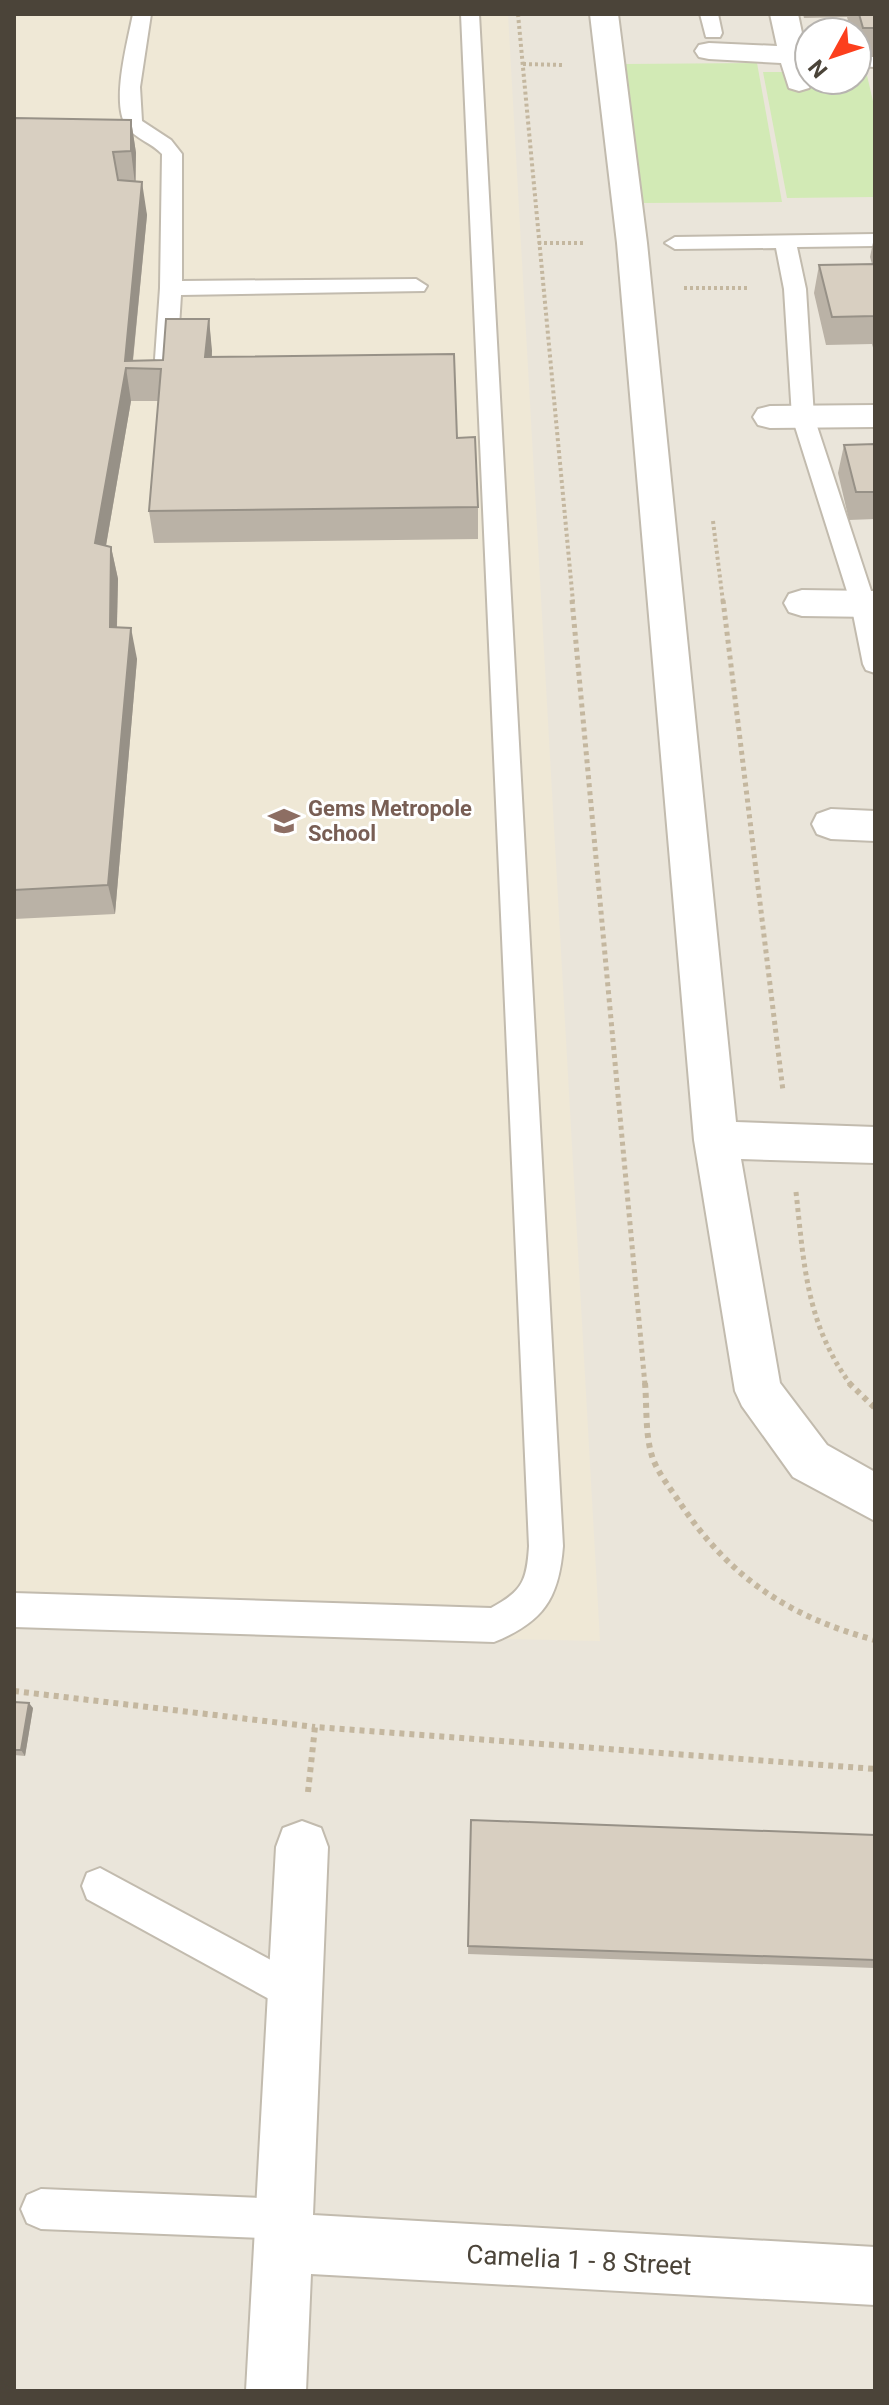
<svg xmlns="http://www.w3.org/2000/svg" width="889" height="2405" viewBox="0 0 889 2405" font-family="Roboto,sans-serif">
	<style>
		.residential { fill: #eae5da; fill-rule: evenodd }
		.education { fill: #efe8d6 }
		.green { fill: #d2eab5 }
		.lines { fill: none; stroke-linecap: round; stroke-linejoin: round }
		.lane-casing { stroke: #c2bbae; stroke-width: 4 }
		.street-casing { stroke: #c2bbae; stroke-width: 4 }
		.path-far2 { stroke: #c4b79f; stroke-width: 4; stroke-dasharray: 3 3; stroke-linecap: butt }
		.path-far1 { stroke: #c4b79f; stroke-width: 5; stroke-dasharray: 4 4; stroke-linecap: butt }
		.path { stroke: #c4b79f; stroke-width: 6; stroke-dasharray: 5 5; stroke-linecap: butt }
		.lane { fill: #fff; fill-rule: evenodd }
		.street { fill: #fff; fill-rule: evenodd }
		.wall { fill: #bab2a6 }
		.shaded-wall { fill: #979187 }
		.building { fill: #d8cfc1; stroke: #979187; stroke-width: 2 }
		.labels { text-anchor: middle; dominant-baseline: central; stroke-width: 6; stroke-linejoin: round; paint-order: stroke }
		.education-label { font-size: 22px; font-weight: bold; fill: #785e54; stroke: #fff; text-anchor: start }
		.near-street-label { font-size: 26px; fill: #4b4439; stroke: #fff }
	</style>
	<rect width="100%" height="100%" fill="#f6f3ec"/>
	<!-- residential -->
	<path class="residential" d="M14 14H875V2391H14ZM809 32H857V80H809Z"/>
	<!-- education -->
	<polygon class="education" points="14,14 508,14 600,1641 14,1628"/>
	<!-- green -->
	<g class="green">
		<polygon points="757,63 782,202 640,203 624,64"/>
		<polygon points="857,71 866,71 875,110 875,197 787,198 763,72 809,72 809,80 857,80"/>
	</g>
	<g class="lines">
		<defs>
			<g id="lane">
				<path d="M133 14H151L140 87 142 121 171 140 182 154V281L416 279 427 286 424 291 181 295 177 359 174 364H158L155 359 160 288 162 154C152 143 136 139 127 127 110 105 128 40 133 14Z"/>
				<path d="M461 14H479L563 1546C559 1599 543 1622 494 1642L14 1627V1593L491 1608C523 1591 527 1580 529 1546Z"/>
				<polygon points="700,14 718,14 722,33 720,37 706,37"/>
				<polygon points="875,234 875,246 797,247 806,289 814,417 875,603 875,673 866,670 863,664 851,604 792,417 784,289 776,248 675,249 665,243 675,237"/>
				<polygon points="100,1868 308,1980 314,1993 308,2006 295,2012 282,2006 87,1899 82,1886 87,1873"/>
				<polygon points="41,2189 284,2199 298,2205 304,2219 298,2233 284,2239 41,2229 27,2223 21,2209 27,2195"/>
			</g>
			<g id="street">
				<polygon points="590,14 618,14 647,243 736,1122 875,1127 875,1163 741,1159 780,1383 827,1445 875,1472 875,1521 793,1477 742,1406 735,1391 694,1140 617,243"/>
				<polygon points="770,14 798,14 805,47 809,48 809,80 813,82 809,88 799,91 789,88 781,63 709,59 699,57 695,51 699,45 709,43 777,46"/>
				<polygon points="857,50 875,51 875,67 857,66"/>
				<polygon points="875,405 875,427 770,428 758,425 753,417 758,409 770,406"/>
				<polygon points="802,590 875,591 875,617 802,616 789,612 784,603 789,594"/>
				<polygon points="831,809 875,811 875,841 831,839 817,834 812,824 817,814"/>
				<polygon points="302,1821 321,1828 328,1847 313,2215 875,2247 875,2305 311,2274 306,2391 246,2391 276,1847 283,1828"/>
			</g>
		</defs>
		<!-- lane casing -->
		<use href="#lane" class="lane-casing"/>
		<!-- street casing -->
		<use href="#street" class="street-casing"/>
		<!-- path-far2 -->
		<g class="path-far2">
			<polyline points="518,14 573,602"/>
			<polyline points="523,64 563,65"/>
			<polyline points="538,243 585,243"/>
			<polyline points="684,288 750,288"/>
			<polyline points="713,521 723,602"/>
		</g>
		<!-- path-far1 -->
		<g class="path-far1">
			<polyline points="572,600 645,1385"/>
			<polyline points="723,600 783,1091"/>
			<path d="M796 1192C804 1264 806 1324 851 1385"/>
		</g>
		<!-- path -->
		<g class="path">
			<path d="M645 1383C647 1406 645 1434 652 1456 657 1472 671 1489 680 1503 730 1578 789 1617 875 1640"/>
			<polyline points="849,1383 875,1408"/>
			<polyline points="14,1691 315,1727"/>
			<polyline points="308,1792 315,1727 875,1769"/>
		</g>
		<!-- lane -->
		<use href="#lane" class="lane"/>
		<!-- street -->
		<use href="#street" class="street"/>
	</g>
	<!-- wall -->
	<g class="wall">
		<polygon points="803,14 875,14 875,57 858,57 857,32 851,32 847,17 804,18"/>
		<polygon points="14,118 131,120 136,153 136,181 147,215 133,361 163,360 209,319 212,357 457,438 478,507 478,539 154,543 149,511 158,401 131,401 106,546 111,547 118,579 117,627 137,659 115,914 14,919"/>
		<polygon points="875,233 875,355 872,344 826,345 814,293 819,265 872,264 870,257"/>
		<polygon points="875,444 875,519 849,520 838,473 844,445"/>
		<polygon points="14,1702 33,1708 25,1756 14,1755"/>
		<polygon points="471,1820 875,1835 875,1968 468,1954"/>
	</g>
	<!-- shaded-wall -->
	<g class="shaded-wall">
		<polygon points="131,120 136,153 135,184 131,151"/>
		<polygon points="142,182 147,215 132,368 126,368 131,401 101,574 95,543 125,361"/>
		<polygon points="209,319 212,351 210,390 205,357"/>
		<polygon points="111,547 118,579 116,658 110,627"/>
		<polygon points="131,628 137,659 115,914 108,885"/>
		<polygon points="29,1703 33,1708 25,1756 21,1750"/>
	</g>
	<!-- building -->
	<g class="building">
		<polygon points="859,14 875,14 875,28 863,28"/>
		<polygon points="14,118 131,120 131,151 113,152 118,180 142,182 125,361 163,360 166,319 209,319 205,357 454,354 457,438 475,437 478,507 149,511 161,369 126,368 95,543 111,547 110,627 131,628 108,885 14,890"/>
		<polygon points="875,264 875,316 832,317 819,265"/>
		<polygon points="875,444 875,492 856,492 844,445"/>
		<polygon points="14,1702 29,1703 21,1750 14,1750"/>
		<polygon points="471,1820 875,1835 875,1960 468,1946"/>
	</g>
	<!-- icons -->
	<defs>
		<symbol id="school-bare" viewBox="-9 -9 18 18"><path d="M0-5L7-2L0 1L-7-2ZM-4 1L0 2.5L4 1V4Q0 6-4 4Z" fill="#8d6e63" stroke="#fff" stroke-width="2.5" paint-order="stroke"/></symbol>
	</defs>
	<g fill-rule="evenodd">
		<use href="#school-bare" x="262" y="799" width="44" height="44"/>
	</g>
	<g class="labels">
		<!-- education labels -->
		<g class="education-label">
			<text x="308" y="808">Gems Metropole<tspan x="308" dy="25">School</tspan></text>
		</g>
		<!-- near-street labels -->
		<g class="near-street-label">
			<text transform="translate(579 2260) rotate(3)">Camelia 1 - 8 Street</text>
		</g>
	</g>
	<!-- border -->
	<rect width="889" height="2405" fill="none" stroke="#4b4439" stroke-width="32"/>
	<!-- north arrow -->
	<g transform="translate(833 56) rotate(230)"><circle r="38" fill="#ffffff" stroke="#b7b4b0" stroke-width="2"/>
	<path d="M0-6L14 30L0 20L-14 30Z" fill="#fc3f1d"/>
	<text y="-12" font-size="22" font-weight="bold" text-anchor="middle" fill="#4b4439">N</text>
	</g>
</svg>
